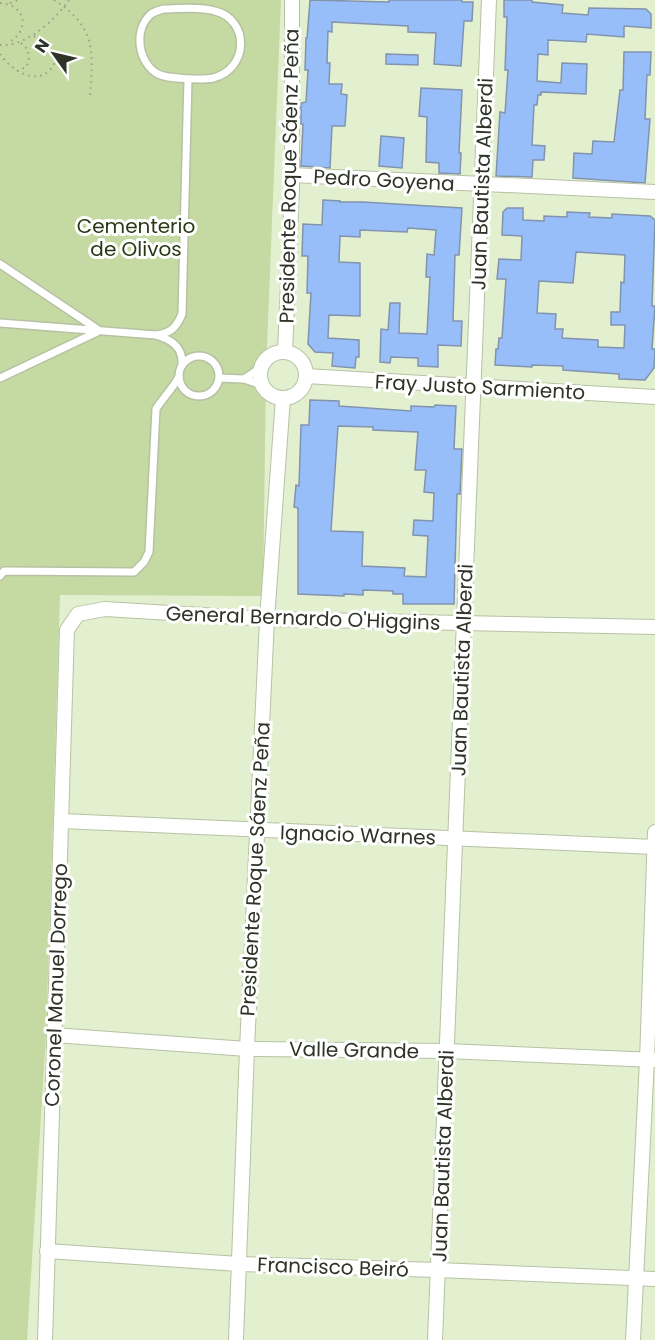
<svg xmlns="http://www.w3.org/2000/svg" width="655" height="1340" viewBox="0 0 655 1340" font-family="Poppins,sans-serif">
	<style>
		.green { fill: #c5d9a2 }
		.building { fill: #98bef9; stroke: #8293ae; stroke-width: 1.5; fill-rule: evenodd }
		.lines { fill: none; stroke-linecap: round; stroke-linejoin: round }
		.service-casing { stroke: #b6c2a3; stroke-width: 10 }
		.minor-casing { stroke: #b6c2a3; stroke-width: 16 }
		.path { stroke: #97a189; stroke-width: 2; stroke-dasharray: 1.5 4.5; stroke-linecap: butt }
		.service { stroke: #fff; stroke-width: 7 }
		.minor { stroke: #fff; stroke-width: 14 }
		.labels { text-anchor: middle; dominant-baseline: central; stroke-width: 6; stroke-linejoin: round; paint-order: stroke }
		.street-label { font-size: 20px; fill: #2f3327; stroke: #fff }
		.park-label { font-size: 20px; fill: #2c3814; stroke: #fff }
	</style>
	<rect width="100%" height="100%" fill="#e3f0d0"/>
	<!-- green -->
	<polygon class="green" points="0,0 281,0 266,371 263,596 60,595 46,1036 27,1340 0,1340"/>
	<!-- building -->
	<g class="building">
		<polygon points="310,0 389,2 389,0 462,0 462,2 473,2 472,21 464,21 461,66 434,64 436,33 408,32 408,26 332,22 332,32 328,31 327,63 330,63 329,84 342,84 341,94 347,95 345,126 332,126 330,168 301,166 303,124 301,124 301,103 306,102 308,70 305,70 306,38 307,38"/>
		<polygon points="504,0 532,0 532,2 563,5 562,13 588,15 589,8 646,9 651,14 651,28 624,26 624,37 587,34 586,42 548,40 548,55 538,54 537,81 561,83 562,63 587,64 586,94 541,92 541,95 538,95 537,105 534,105 532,145 545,146 544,160 533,160 532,177 496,176 500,112 505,113 508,70 505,70 507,17 504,17"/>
		<polygon points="624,52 651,52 650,75 647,75 645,119 650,119 645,183 573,178 574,153 592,154 593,141 614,142 620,90 623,90"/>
		<polygon points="386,54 418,55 418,65 386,64"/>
		<polygon points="421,88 462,90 459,153 461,153 460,174 439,173 439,163 426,162 427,117 419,116"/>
		<polygon points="381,136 404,138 402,168 379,166"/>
		<polygon points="323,200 340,201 340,202 363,202 462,208 459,255 455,255 453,321 462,321 461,346 438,345 438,367 418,366 418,358 391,357 390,363 380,362 381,329 388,330 390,303 400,303 399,333 427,334 430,277 426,277 427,254 434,255 436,230 408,228 407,232 360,230 360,237 340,236 339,262 360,263 360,316 329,315 328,338 359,340 359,357 356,357 355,368 332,366 333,353 315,352 308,344 311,293 307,293 308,256 302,256 303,224 322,225"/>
		<path d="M507 208H523V220L544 221V216L567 217V212L590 213 589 217 612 218V214L650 216 655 220 652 306H655L652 349H655L654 368 645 380 619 379V374L563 370V366L532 365V367L495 365 496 349H498L499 338H502L506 279H497L499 259 521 260 522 236 502 235 503 212ZM576 252 625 255 624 283 621 282 620 312H611V325H625L624 348 598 347V340L562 338 563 329H555L556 314 537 313 539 281 573 283Z"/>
		<path d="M310 400 339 401V406L411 411V406L434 407 435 405 456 406 454 449H462L460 494H457L454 604H403V594H393V591L363 590V595L344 594V596L298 594V508L294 507 296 485 299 486 301 425H309ZM338 426 373 427V430L418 432 415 470H426L424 492 434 493 433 521 414 520 413 535 428 536 426 577 404 576 405 568 362 566 363 532 331 531Z"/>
	</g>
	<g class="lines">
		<defs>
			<g id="service">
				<path d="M164 9C179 9 199 6 215 11 250 20 249 69 213 78 203 80 168 79 158 74 138 63 133 30 151 14 154 12 160 10 164 9Z"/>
				<polyline points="0,264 97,329"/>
				<path d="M0 323 156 335C172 340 183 347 182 365"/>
				<path d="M156 335C171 333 176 328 182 314L188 79"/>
				<circle cx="199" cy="376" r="20"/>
				<polyline points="0,378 97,332"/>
				<polyline points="219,378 244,379 262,385"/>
				<polyline points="244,379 262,367"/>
				<path d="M0 576 4 571 134 572 144 562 149 552 156 409C163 398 172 389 179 377"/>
			</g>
			<g id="minor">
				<polyline points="292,175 655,192"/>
				<polyline points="285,352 292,188 292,0"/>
				<circle cx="283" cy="375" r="23"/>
				<polyline points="306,376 655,397"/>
				<polyline points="61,821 655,847"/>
				<polyline points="54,1035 247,1049 447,1051 655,1060"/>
				<polyline points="47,1251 239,1264 438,1270 655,1279"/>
				<polyline points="45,1340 67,630 78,614 105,609 267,619 655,627"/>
				<polyline points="236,1340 247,1049 267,619 283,398"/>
				<polyline points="435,1340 489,0"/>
				<polyline points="633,1340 647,1060 655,832"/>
			</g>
		</defs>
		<!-- service casing -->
		<use href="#service" class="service-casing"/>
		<!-- minor casing -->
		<use href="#minor" class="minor-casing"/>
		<!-- path -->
		<g class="path">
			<path d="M54 0C97 27 93 52 90 97"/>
			<path d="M0 3C27 5 30 31 8 43"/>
			<polyline points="10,3 18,0"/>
			<path d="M0 45C26 47 55 20 69 0"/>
			<path d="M0 54C11 71 41 89 54 64 54 49 44 40 31 35"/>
			<polyline points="17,71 26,67 29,61 28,50 20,42"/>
		</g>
		<!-- service -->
		<use href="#service" class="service"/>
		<!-- minor -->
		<use href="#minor" class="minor"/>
	</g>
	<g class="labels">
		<!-- street labels -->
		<g class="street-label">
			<text transform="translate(289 176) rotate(-89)">Presidente Roque Sáenz Peña</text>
			<text transform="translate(384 180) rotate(3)">Pedro Goyena</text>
			<text transform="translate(482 184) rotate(-88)">Juan Bautista Alberdi</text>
			<text transform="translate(480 387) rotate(3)">Fray Justo Sarmiento</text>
			<text transform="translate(303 618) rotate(2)">General Bernardo O'Higgins</text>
			<text transform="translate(462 670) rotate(-88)">Juan Bautista Alberdi</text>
			<text transform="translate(358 835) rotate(2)">Ignacio Warnes</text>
			<text transform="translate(255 869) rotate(-87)">Presidente Roque Sáenz Peña</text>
			<text transform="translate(56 985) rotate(-88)">Coronel Manuel Dorrego</text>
			<text transform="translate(354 1050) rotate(1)">Valle Grande</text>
			<text transform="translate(443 1156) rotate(-88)">Juan Bautista Alberdi</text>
			<text transform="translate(333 1267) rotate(2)">Francisco Beiró</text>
		</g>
		<!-- park labels -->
		<g class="park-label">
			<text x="136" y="226">Cementerio<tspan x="136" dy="23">de Olivos</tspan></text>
		</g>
	</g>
	<!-- north arrow -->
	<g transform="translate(54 54) rotate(304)" stroke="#ffffff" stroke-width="4.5" paint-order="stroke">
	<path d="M0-4.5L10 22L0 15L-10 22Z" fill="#2f3327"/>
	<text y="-9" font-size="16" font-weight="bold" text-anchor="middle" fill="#2f3327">N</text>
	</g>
</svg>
